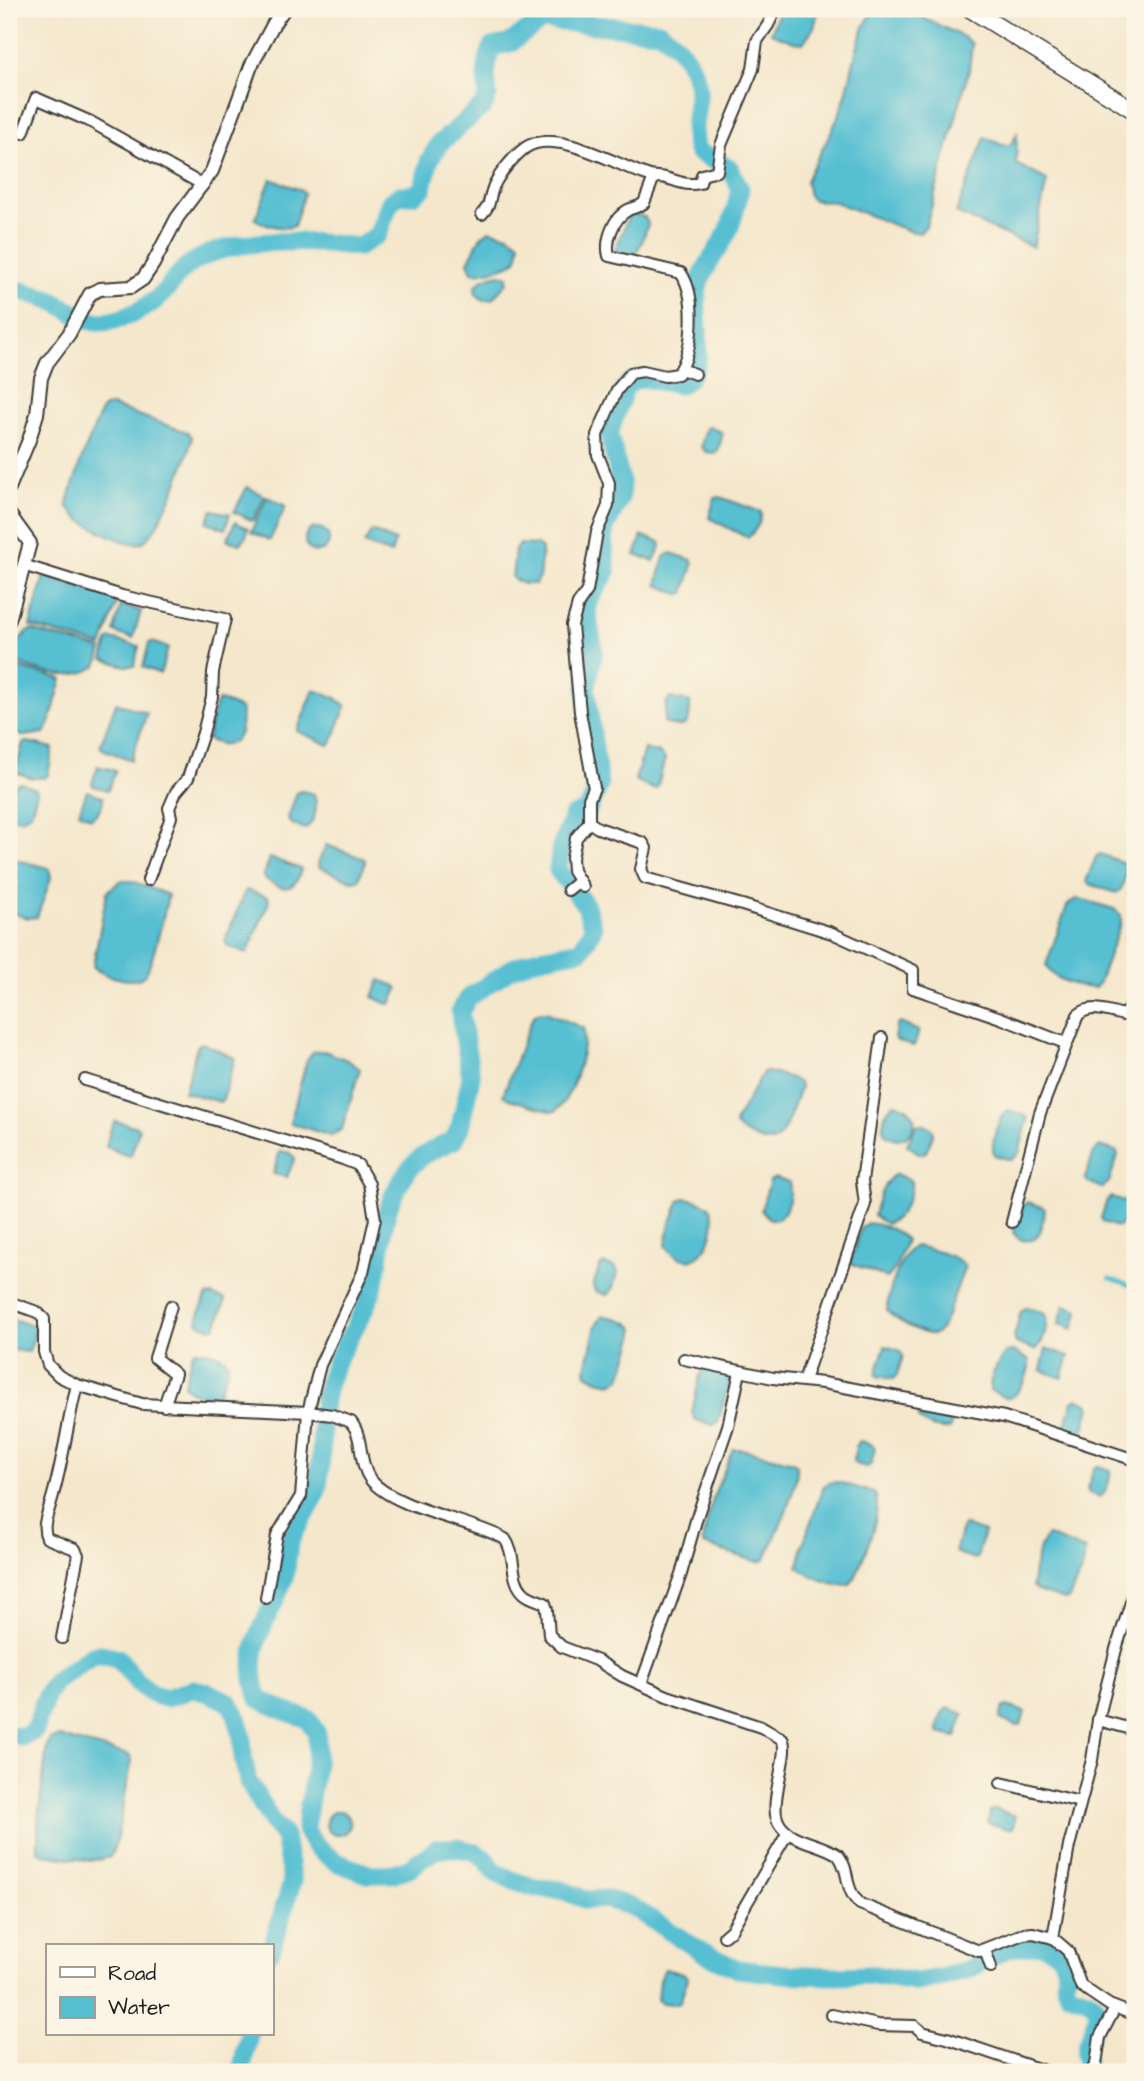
<svg xmlns="http://www.w3.org/2000/svg" width="1144" height="2081" viewBox="0 0 1144 2081" font-family="'Architects Daughter',sans-serif">
	<style>
		.water { fill: #56bfd2; stroke: #396e77; stroke-width: 2 }
		.lines { fill: none; stroke-linecap: round; stroke-linejoin: round }
		.stream { stroke: #56bfd2; stroke-width: 3.5 }
		.river { stroke: #56bfd2; stroke-width: 19 }
		.minor-casing { stroke: #3c3a36; stroke-width: 14 }
		.tertiary-casing { stroke: #3c3a36; stroke-width: 16 }
		.primary-casing { stroke: #3c3a36; stroke-width: 19 }
		.minor { stroke: #fff; stroke-width: 10 }
		.tertiary { stroke: #fff; stroke-width: 12 }
		.primary { stroke: #fff; stroke-width: 16 }
	</style>
	<rect width="100%" height="100%" fill="#fcf5e5"/>
	<filter id="ink" filterUnits="userSpaceOnUse"><feTurbulence type="fractalNoise" baseFrequency=".0143" numOctaves="2"/><feDisplacementMap in="SourceGraphic" scale="14" xChannelSelector="R" yChannelSelector="G"/><feConvolveMatrix kernelMatrix="1 2 1 2 8 2 1 2 1" color-interpolation-filters="sRGB"/></filter>
	<filter id="wash" filterUnits="userSpaceOnUse"><feTurbulence type="fractalNoise" baseFrequency=".00686" numOctaves="4" result="noise"/><feDisplacementMap in="SourceGraphic" scale="28" xChannelSelector="R" yChannelSelector="G"/><feGaussianBlur stdDeviation="1.57" result="paint"/><feColorMatrix in="noise" values="0 0 0 0 0 0 0 0 0 0 0 0 0 0 0 0 0 1.4 0 .05"/><feComposite in="paint" operator="in"/></filter>
	<g filter="url(#wash)">
		<rect width="100%" height="100%" fill="#f4e7cc"/>
		<!-- water -->
		<g class="water">
			<polygon points="780,9 819,9 814,27 803,43 794,42 771,33"/>
			<path d="M875 9 909 11 964 37 972 44 969 70 926 226 920 233 909 231 835 202 814 200 809 196 806 181C816 158 831 136 840 112 853 82 854 33 875 9Z"/>
			<polygon points="1017,134 1016,164 1047,180 1033,247 956,213 985,137 1002,145 1010,145"/>
			<path d="M271 179 301 190 304 193 294 226C284 230 264 225 255 219Z"/>
			<polygon points="630,213 645,217 648,224 642,242 632,259 614,252"/>
			<path d="M489 230 508 235 520 243C519 248 519 256 516 260 510 267 481 274 472 272L468 262 480 238Z"/>
			<polygon points="499,274 508,276 507,283 492,299 483,300 475,293 476,285 485,278"/>
			<path d="M112 406 187 432 192 437C190 455 158 538 141 543 128 546 111 536 100 531 88 525 73 517 67 505L81 460 101 411 105 407Z"/>
			<polygon points="710,427 723,433 718,451 715,453 706,452 701,446 706,428"/>
			<polygon points="247,487 265,496 253,521 234,512"/>
			<polygon points="267,497 286,506 270,540 251,532"/>
			<path d="M720 497 761 512C762 521 755 532 748 537L744 536 709 518 715 498Z"/>
			<polygon points="212,510 230,514 225,529 207,522"/>
			<polygon points="235,522 248,528 246,536 240,544 227,540"/>
			<circle cx="317" cy="540" r="12"/>
			<polygon points="372,531 395,541 391,554 364,544"/>
			<polygon points="642,536 660,542 661,546 654,561 635,555"/>
			<polygon points="520,544 537,545 542,549 539,578 535,584 523,584 512,578 515,550"/>
			<polygon points="671,553 692,560 693,565 684,593 679,594 657,585 664,557"/>
			<polygon points="44,576 111,597 117,603 102,646 30,626"/>
			<polygon points="121,605 141,611 133,638 118,634 114,631"/>
			<path d="M31 630 102 649 97 666C69 684 41 671 13 662 10 651 21 635 31 630Z"/>
			<polygon points="111,639 139,646 134,666 125,666 103,659 108,641"/>
			<polygon points="152,642 168,648 160,674 143,667 149,643"/>
			<polygon points="13,666 62,679 49,725 44,733 23,736 9,732 9,670"/>
			<polygon points="314,690 336,698 346,706 332,742 329,745 297,731"/>
			<path d="M670 698 690 702C691 726 686 730 664 723L666 703Z"/>
			<path d="M219 700 241 709C244 737 235 753 207 739L215 706Z"/>
			<polygon points="116,703 147,713 131,760 102,749 100,746"/>
			<polygon points="28,742 53,748 48,775 45,778 32,778 15,772 23,743"/>
			<polygon points="644,749 659,753 665,759 657,788 653,789 635,780"/>
			<polygon points="98,766 116,771 108,790 93,786 92,783"/>
			<polygon points="21,783 36,789 37,792 31,813 21,819 9,817 9,797 16,784"/>
			<path d="M87 791 103 797C104 804 98 814 91 818L79 812Z"/>
			<path d="M302 791 314 794C318 805 316 822 305 829L290 823 288 818 297 792Z"/>
			<polygon points="326,845 365,859 365,864 358,880 352,881 319,867 318,863"/>
			<polygon points="1100,854 1130,865 1121,889 1116,893 1089,884 1086,881 1096,857"/>
			<polygon points="9,858 49,868 51,878 37,917 28,918 9,912"/>
			<path d="M270 858 301 869C295 894 281 891 263 877Z"/>
			<path d="M120 881H132L168 895C166 906 151 971 144 976 137 981 125 980 117 978 108 976 99 973 93 966L107 892Z"/>
			<polygon points="247,890 268,897 269,902 247,953 227,946 225,940 245,891"/>
			<path d="M1080 899 1114 909 1121 915V922L1098 984 1095 988C1078 987 1053 981 1046 965L1067 906 1074 900Z"/>
			<polygon points="380,980 396,986 398,989 391,1004 388,1004 373,997"/>
			<path d="M546 1012 583 1028C588 1045 571 1104 553 1112L509 1099 503 1095 532 1018 537 1013Z"/>
			<polygon points="900,1023 919,1031 915,1044 913,1046 897,1041 894,1037 897,1025"/>
			<polygon points="202,1043 235,1058 223,1099 220,1102 184,1092 197,1046"/>
			<polygon points="324,1051 347,1060 360,1069 342,1129 331,1136 290,1123 307,1059 313,1052"/>
			<path d="M764 1071 792 1078 799 1083 800 1088C795 1100 786 1133 776 1140 772 1144 765 1141 760 1140 751 1137 742 1133 735 1126L736 1120Z"/>
			<path d="M894 1103C931 1111 910 1149 889 1136 883 1133 882 1128 883 1122 885 1114 888 1108 894 1103Z"/>
			<path d="M1008 1110 1026 1116 1028 1119 1019 1153 1011 1160 994 1155C990 1145 998 1116 1008 1110Z"/>
			<polygon points="115,1121 138,1127 139,1130 131,1155 128,1156 106,1147 110,1130"/>
			<polygon points="921,1124 930,1127 933,1131 933,1136 926,1152 920,1154 907,1145 916,1125"/>
			<polygon points="1100,1146 1116,1151 1118,1155 1109,1182 1102,1188 1089,1183 1085,1178 1094,1152"/>
			<polygon points="280,1151 290,1153 295,1158 287,1177 273,1174"/>
			<path d="M896 1174 911 1181C913 1196 901 1219 886 1224L874 1216C876 1203 884 1180 896 1174Z"/>
			<path d="M775 1178 789 1182C792 1195 788 1211 778 1219H770L761 1210 770 1181Z"/>
			<polygon points="1111,1197 1128,1203 1129,1208 1121,1225 1117,1227 1103,1222 1101,1218 1107,1200"/>
			<path d="M684 1198C692 1199 704 1201 710 1208 723 1226 698 1286 666 1246L670 1224 680 1200Z"/>
			<path d="M1027 1202 1043 1207 1045 1210 1040 1232 1035 1239C1026 1242 1018 1241 1013 1232L1020 1209Z"/>
			<path d="M867 1223C880 1224 898 1230 906 1240L895 1269 887 1278 850 1263 861 1228Z"/>
			<path d="M915 1246C930 1250 955 1254 965 1266L943 1326C941 1329 938 1333 934 1334 923 1336 894 1319 887 1311 887 1295 901 1252 915 1246Z"/>
			<polygon points="604,1264 616,1268 618,1272 612,1290 607,1295 595,1291 593,1286 600,1266"/>
			<path d="M211 1295 225 1299V1302L216 1327C209 1329 200 1326 197 1320L206 1296Z"/>
			<polygon points="1064,1305 1079,1310 1073,1329 1059,1324"/>
			<path d="M1027 1307 1045 1314C1049 1324 1044 1343 1035 1350L1016 1343 1014 1337 1021 1311Z"/>
			<path d="M602 1316C613 1317 627 1319 634 1328V1337L621 1378 611 1383 598 1380 587 1374 586 1368 596 1325Z"/>
			<polygon points="9,1318 37,1327 29,1352 9,1350"/>
			<polygon points="885,1346 899,1350 903,1356 897,1375 893,1379 877,1376 876,1374"/>
			<polygon points="1046,1348 1069,1356 1062,1378 1041,1370"/>
			<path d="M195 1350C207 1350 226 1354 229 1365L219 1393C204 1396 194 1397 184 1385L192 1354Z"/>
			<path d="M1013 1351 1029 1360C1030 1373 1022 1390 1011 1398L1003 1397 990 1390C989 1376 998 1363 1006 1352Z"/>
			<polygon points="708,1368 726,1374 730,1380 718,1422 713,1425 695,1420 692,1413 700,1375 703,1370"/>
			<polygon points="1077,1399 1088,1403 1090,1407 1084,1429 1079,1433 1066,1429 1065,1425 1073,1402"/>
			<path d="M925 1407 953 1415 950 1429C940 1430 925 1427 918 1418L921 1408Z"/>
			<polygon points="860,1441 873,1445 875,1448 871,1464 867,1467 855,1464 853,1460 857,1445"/>
			<path d="M733 1449H742L793 1462 797 1466C799 1488 774 1539 765 1560L758 1562 704 1545 702 1541 714 1495Z"/>
			<path d="M1098 1466 1110 1470C1111 1478 1107 1493 1100 1497L1089 1493 1087 1489 1094 1468Z"/>
			<path d="M838 1482 875 1493C883 1514 864 1555 856 1576L850 1584C835 1587 810 1577 798 1567L802 1547 823 1487 828 1483Z"/>
			<polygon points="963,1525 984,1532 977,1558 971,1559 955,1552"/>
			<path d="M1047 1536 1085 1550 1083 1567 1069 1598 1065 1600 1037 1591 1032 1586C1033 1571 1037 1548 1047 1536Z"/>
			<polygon points="1007,1706 1025,1712 1021,1725 1016,1726 1000,1719 1003,1708"/>
			<path d="M947 1708 964 1714 956 1737 938 1733C938 1725 940 1713 947 1708Z"/>
			<path d="M60 1737 129 1755 132 1760 116 1843 110 1857C90 1864 63 1856 42 1854L38 1850V1818L47 1747 50 1739Z"/>
			<polygon points="995,1809 1015,1816 1013,1828 1008,1829 988,1823 990,1811"/>
			<circle cx="338" cy="1823" r="12"/>
			<polygon points="665,1969 685,1974 687,1978 681,2000 677,2004 663,2003 657,2000 659,1980"/>
		</g>
		<g class="lines">
			<!-- stream -->
			<polyline class="stream" points="1109,1278 1135,1287"/>
			<!-- river -->
			<g class="river">
				<path d="M9 288C22 291 37 295 50 300 66 306 81 321 98 322 117 323 144 310 158 298 172 286 178 270 195 261 239 235 310 241 359 247L378 234 390 202 400 195H413L423 188 429 161 439 144 484 105 488 95 486 76 488 59 492 47 510 43 542 20 659 31C679 44 700 71 698 97 696 117 690 133 698 152L730 169 740 189C737 203 734 218 728 231 719 250 703 267 698 288 691 318 712 364 680 385L643 378 630 382 624 390 609 434 621 482 620 498 605 528 603 539 607 571 590 599 587 611 594 652 586 688 599 785 588 810 573 816 561 847 558 870 586 906 593 929 581 950 535 959 512 968 468 998 460 1012 471 1077 460 1127 453 1141C420 1154 408 1164 393 1196 379 1226 383 1262 371 1294 357 1331 330 1360 324 1400 319 1430 324 1461 317 1490 312 1510 297 1523 290 1542 286 1553 288 1567 284 1578 268 1623 241 1648 259 1699L282 1710 308 1719 317 1734 316 1763 305 1828 315 1846 336 1862 368 1874H391L409 1868 438 1848H457L475 1852 485 1859 496 1872 514 1881 536 1888 562 1890 587 1900 605 1899 632 1907 702 1952 737 1969 783 1974 831 1976 873 1975 916 1982 945 1977 969 1969 1008 1948 1041 1944 1059 1952 1064 1962 1067 1974 1065 1983 1069 1993C1082 1998 1098 1999 1098 2015L1087 2043 1085 2055 1087 2072"/>
				<polyline points="9,1735 23,1737 35,1730 46,1696 56,1680 93,1655 101,1654 118,1658 138,1683 152,1694 166,1698 193,1689 209,1693 229,1702 236,1714 242,1736 243,1757 248,1781 272,1822 284,1836 292,1882 271,1951"/>
				<polyline points="241,2072 249,2034"/>
			</g>
		</g>
	</g>
	<g filter="url(#ink)">
		<g class="lines">
			<defs>
				<g id="minor">
					<polyline points="23,133 36,98 91,122 203,185"/>
					<path d="M482 214C491 204 488 203 492 191 495 178 514 156 525 148 555 127 616 165 647 175 654 178 662 176 669 179 681 182 687 186 700 183L702 175 717 171 721 145 753 69 757 41 768 25 776 9"/>
					<polyline points="681,369 695,374"/>
					<polyline points="23,565 122,596 225,619 213,672 212,697 203,733 188,778 176,792 169,808 171,817 148,880"/>
					<polyline points="589,822 598,828 643,843 646,848 641,869 645,878 742,905 832,933 913,970 913,988 998,1017 1065,1043"/>
					<path d="M583 887 573 871 572 858 576 838 589 822V799L594 788 580 712 572 625 578 604 587 591 597 532 608 506 609 483 598 455 597 435 617 390 631 373 643 371 665 376 678 374C694 350 697 297 681 273L609 256C605 241 613 218 628 210 634 207 638 208 644 203L654 177"/>
					<polyline points="568,890 579,881"/>
					<polyline points="85,1080 343,1159 358,1165 369,1184 375,1219 363,1272 320,1365 308,1412 301,1496 277,1535 266,1598"/>
					<path d="M1012 1222 1040 1113 1078 1015C1091 1004 1108 1011 1123 1015L1135 1004"/>
					<path d="M9 1302 37 1312 44 1319V1352L48 1365 59 1376 77 1385 142 1404 308 1412 332 1415 351 1422C364 1438 358 1462 370 1479 393 1509 472 1520 505 1539 517 1555 509 1579 524 1593 529 1598 538 1600 545 1603L547 1610 549 1635 562 1647 598 1661 622 1676 667 1696 761 1727 782 1739C790 1751 772 1793 776 1815 781 1842 819 1841 838 1855 851 1871 843 1888 860 1904L979 1951 1023 1934 1033 1933 1053 1938 1068 1951 1081 1986 1109 2005 1135 2015"/>
					<polyline points="1134,1335 1135,1336"/>
					<polyline points="684,1359 773,1378 823,1383 1004,1417 1135,1460"/>
					<polyline points="804,1380 865,1204 862,1181 882,1038"/>
					<polyline points="164,1406 175,1374 155,1358 171,1306"/>
					<path d="M62 1638 78 1555 75 1549 47 1538C41 1526 48 1514 51 1502 63 1463 67 1424 77 1385"/>
					<polyline points="641,1684 681,1574 697,1517 728,1426 740,1372"/>
					<polyline points="1098,1720 1135,1730"/>
					<polyline points="1001,1783 1080,1802"/>
					<polyline points="724,1936 731,1930 787,1834"/>
					<polyline points="1053,1938 1069,1846 1092,1760 1098,1720 1116,1649 1135,1590"/>
					<polyline points="985,1950 991,1967"/>
					<polyline points="832,2015 878,2025 915,2026 922,2032 947,2038 1047,2072"/>
					<polyline points="1091,2072 1096,2064 1100,2037 1115,2008"/>
				</g>
				<g id="tertiary">
					<polyline points="9,488 29,440 37,414 41,378 47,363 69,334 90,294 100,289 131,287 143,279 153,264 177,218 212,171 251,66 274,23 284,9"/>
					<polyline points="9,514 30,543 9,620"/>
				</g>
				<polyline id="primary" points="970,9 1135,111"/>
			</defs>
			<!-- minor casing -->
			<use href="#minor" class="minor-casing"/>
			<!-- tertiary casing -->
			<use href="#tertiary" class="tertiary-casing"/>
			<!-- primary casing -->
			<use href="#primary" class="primary-casing"/>
			<!-- minor -->
			<use href="#minor" class="minor"/>
			<!-- tertiary -->
			<use href="#tertiary" class="tertiary"/>
			<!-- primary -->
			<use href="#primary" class="primary"/>
		</g>
	</g>
	<!-- margin -->
	<rect width="1144" height="2081" fill="none" stroke="#fcf5e5" stroke-width="35"/>
	<!-- legend -->
	<rect x="46" y="1944" width="228" height="91" fill="#fcf5e5" stroke="#a29e95" stroke-width="2"/>
	<rect x="60" y="1967" width="35" height="10" fill="#ffffff" stroke="#a29e95" stroke-width="2"/>
	<text x="108" y="1980" font-size="21" fill="#1c1c1c">Road</text>
	<rect x="60" y="1997" width="35" height="21" fill="#56bfd2" stroke="#a29e95" stroke-width="2"/>
	<text x="108" y="2014" font-size="21" fill="#1c1c1c">Water</text>
</svg>
